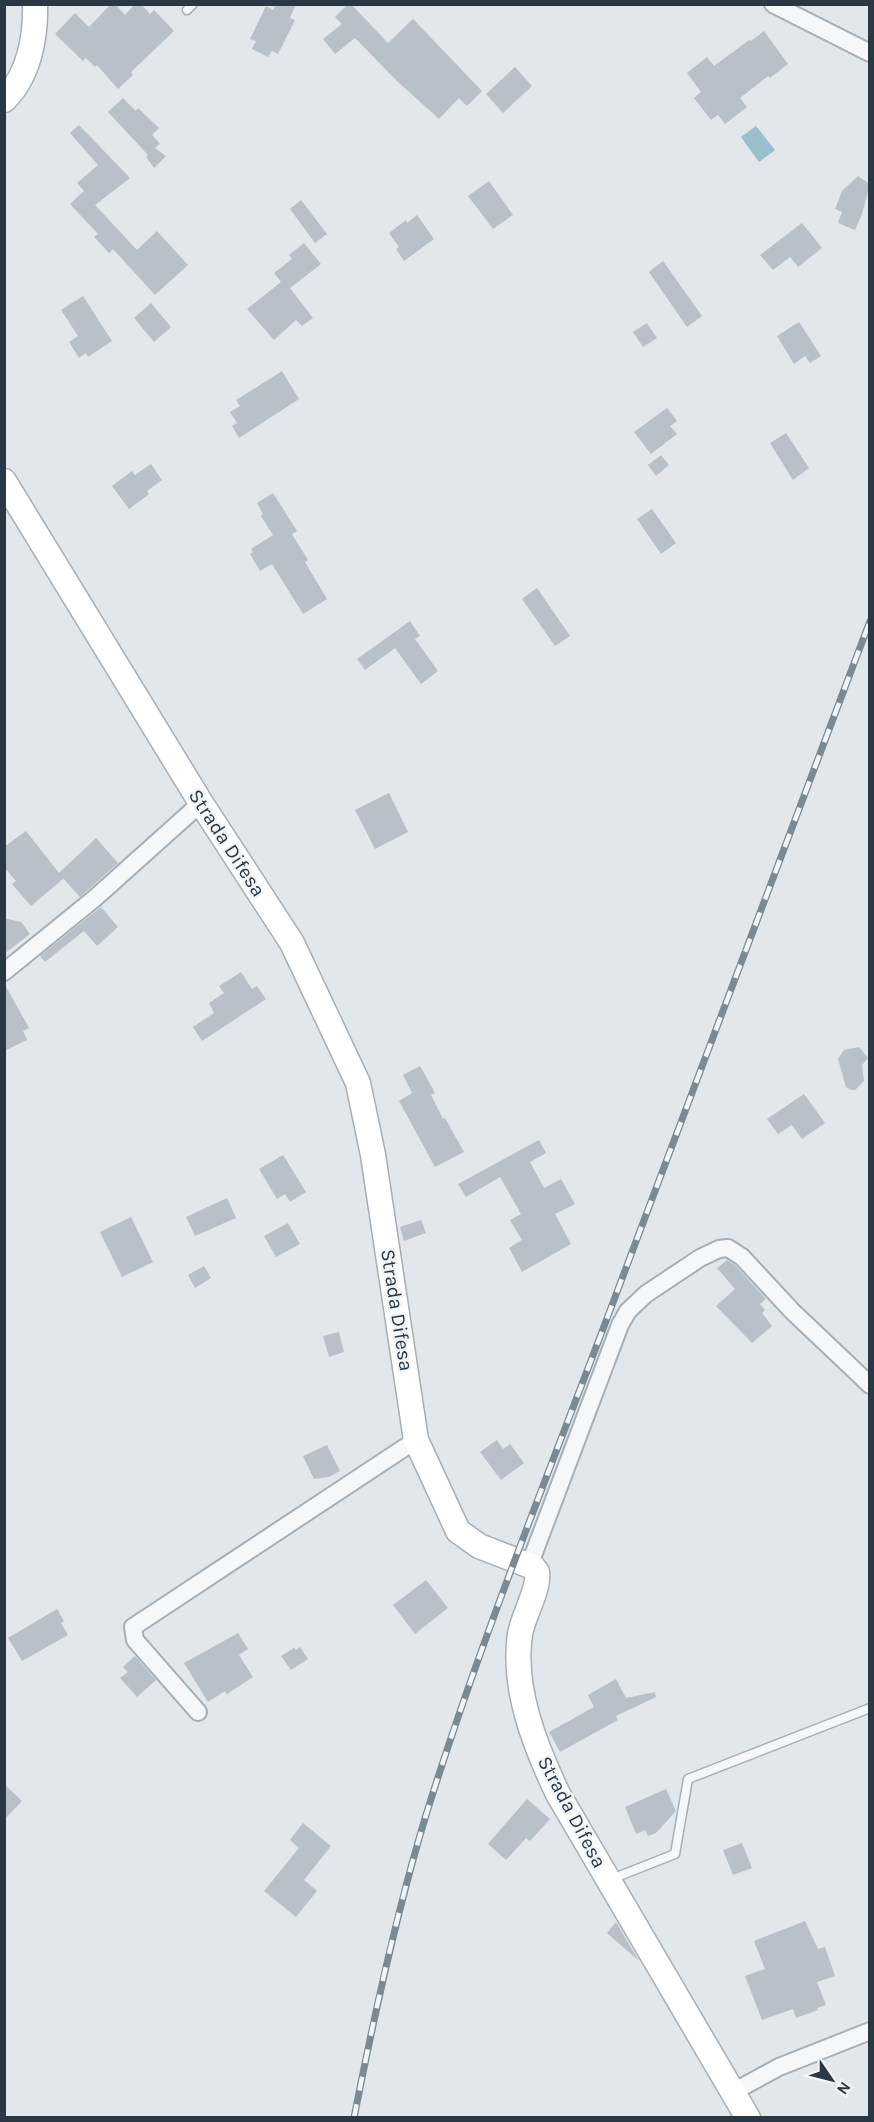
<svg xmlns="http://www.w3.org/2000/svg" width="874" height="2122" viewBox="0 0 874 2122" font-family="Karla,sans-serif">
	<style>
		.water { fill: #9bbdcc }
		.building { fill: #b8c1c9 }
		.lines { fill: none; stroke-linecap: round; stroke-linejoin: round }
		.lane-casing { stroke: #a6afb6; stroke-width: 11 }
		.street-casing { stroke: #a6afb6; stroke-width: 20 }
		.secondary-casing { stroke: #a6afb6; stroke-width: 27 }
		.lane { stroke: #f5f7f9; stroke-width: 8 }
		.street { stroke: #f5f7f9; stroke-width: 16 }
		.secondary { stroke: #fff; stroke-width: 24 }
		.rail-casing { stroke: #7a8a95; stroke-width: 7 }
		.rail { stroke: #f1f5f8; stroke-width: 4.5; stroke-dasharray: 14; stroke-linecap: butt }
		.labels { text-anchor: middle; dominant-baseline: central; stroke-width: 5; stroke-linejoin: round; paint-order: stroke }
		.street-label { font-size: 20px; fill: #293844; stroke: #f1f5f8 }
	</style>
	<rect width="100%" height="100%" fill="#e1e7eb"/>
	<!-- water -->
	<polygon class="water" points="756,126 775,150 759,162 741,137"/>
	<!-- building -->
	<g class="building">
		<polygon points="111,4 115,4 125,15 135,4 141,4 150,14 154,10 174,31 131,72 133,75 118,89 97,65 95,67 86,58 83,61 55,34 75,13 89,27"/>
		<polygon points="276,4 296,4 290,18 295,20 278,54 272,51 268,57 252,49 256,41 250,39 266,6 273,10"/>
		<polygon points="348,4 351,4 388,43 413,19 482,91 467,106 459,98 439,119 398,82 355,38 335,54 323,39 342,24 335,17"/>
		<polygon points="764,31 788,64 770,78 768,76 740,98 747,107 725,124 718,115 711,120 694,98 701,92 687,73 707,57 714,66 749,40 751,41"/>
		<polygon points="515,67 532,86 503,113 486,94"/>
		<polygon points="123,98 136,111 138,108 159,128 152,135 160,144 155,148 166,156 154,168 146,157 148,155 108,112"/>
		<polygon points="79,125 130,178 95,205 137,250 157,231 188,265 155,295 113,249 109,253 94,237 98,234 70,204 84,191 77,183 98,165 70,133"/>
		<polygon points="858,176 870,184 862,214 855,230 838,223 842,212 835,209 842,191"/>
		<polygon points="489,181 513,215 493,229 468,196"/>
		<polygon points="301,200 327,234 315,243 290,209"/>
		<polygon points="417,215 434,239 404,261 396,249 399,247 389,233 406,220 407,223"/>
		<polygon points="802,223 822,248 798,267 790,257 773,270 760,255"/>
		<polygon points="304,243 321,264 290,288 313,318 302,326 296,320 274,340 247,309 281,282 274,273 292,259 289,255"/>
		<polygon points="663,261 702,316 687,327 649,272"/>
		<polygon points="83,296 112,341 88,357 86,353 79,358 69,342 78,336 61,310"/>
		<polygon points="151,303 171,327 154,342 134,318"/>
		<polygon points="799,322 821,356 810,363 805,356 794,364 777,336"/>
		<polygon points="647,323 657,338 643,347 633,332"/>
		<polygon points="282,371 299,399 239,438 232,426 237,423 230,412 240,406 236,400"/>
		<polygon points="667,408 677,421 670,426 677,434 651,454 634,432"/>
		<polygon points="786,433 809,468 793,480 770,443"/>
		<polygon points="661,455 669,465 656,476 648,465"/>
		<polygon points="151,464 162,480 147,491 149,494 129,509 112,486 132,471 135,475"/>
		<polygon points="273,493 297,531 292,534 308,560 305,562 327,599 303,614 272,564 260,571 250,554 253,552 251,549 273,535 261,516 263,514 257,503"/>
		<polygon points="652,509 676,543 661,554 637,519"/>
		<polygon points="537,588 570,636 555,646 522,599"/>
		<polygon points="410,621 420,636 415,639 438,671 421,684 395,648 365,670 357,659"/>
		<polygon points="389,793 408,832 375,849 355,810"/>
		<polygon points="26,831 59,873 96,838 118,863 80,897 61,876 63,879 31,906 12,884 16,881 4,867 4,847"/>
		<polygon points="101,907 118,927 97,946 84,931 45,962 40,956"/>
		<polygon points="4,918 21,922 30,934 4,954"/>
		<polygon points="241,972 252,989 257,986 266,999 202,1041 193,1027 214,1013 209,1003 224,993 219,986"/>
		<polygon points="4,983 29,1028 23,1031 27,1040 4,1051"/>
		<polygon points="859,1047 868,1058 862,1065 864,1081 855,1090 851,1090 846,1087 838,1059 844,1050"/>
		<polygon points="420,1066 435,1093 431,1095 443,1119 445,1118 464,1152 435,1167 399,1101 412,1093 403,1075"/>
		<polygon points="804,1094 825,1123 802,1139 792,1125 778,1134 767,1119"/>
		<polygon points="539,1140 546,1153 530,1162 544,1188 561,1179 575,1204 555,1214 571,1244 522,1272 509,1248 522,1240 510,1220 521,1214 500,1177 466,1197 458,1184"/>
		<polygon points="283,1155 306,1192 290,1202 285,1194 277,1199 259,1169"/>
		<polygon points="227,1198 236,1218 195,1236 186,1217"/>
		<polygon points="131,1217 153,1262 122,1277 100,1232"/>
		<polygon points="421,1220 426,1233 404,1241 400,1227"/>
		<polygon points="288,1223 300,1244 276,1257 264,1236"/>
		<polygon points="727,1260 735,1265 766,1299 760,1304 765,1310 762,1313 772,1326 752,1343 716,1306 735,1289 717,1268"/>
		<polygon points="204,1266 211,1278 195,1288 188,1275"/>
		<polygon points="339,1332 344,1352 329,1357 323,1336"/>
		<polygon points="497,1440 503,1449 510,1444 524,1463 501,1480 480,1452"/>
		<polygon points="327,1445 340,1471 329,1477 314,1479 303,1456"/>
		<polygon points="426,1580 448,1608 415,1634 393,1605"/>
		<polygon points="57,1609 64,1621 61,1623 68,1635 22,1661 8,1638"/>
		<polygon points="238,1633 248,1649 239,1655 253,1677 227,1694 225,1691 208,1702 184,1663"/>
		<polygon points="300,1647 308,1659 291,1670 281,1656 294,1648 296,1650"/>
		<polygon points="135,1656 156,1680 137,1697 120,1678 128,1672 123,1667"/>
		<polygon points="616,1679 626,1698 655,1692 656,1697 616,1716 618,1720 560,1752 549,1732 594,1707 588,1695"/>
		<polygon points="4,1784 22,1801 4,1820"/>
		<polygon points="666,1789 676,1811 656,1833 648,1836 645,1830 636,1834 625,1807"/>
		<polygon points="527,1799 550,1819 530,1841 526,1838 506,1860 488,1844"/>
		<polygon points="303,1823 331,1846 304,1880 317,1891 296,1917 264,1891 299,1848 290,1840"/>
		<polygon points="742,1843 752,1868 733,1875 723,1850"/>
		<polygon points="805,1921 818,1949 825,1947 835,1976 817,1982 826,2005 817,2008 818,2010 796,2018 793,2009 762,2020 745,1976 765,1969 754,1941"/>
		<polygon points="616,1922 639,1961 607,1933"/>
	</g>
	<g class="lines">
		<defs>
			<g id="lane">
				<polyline points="187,10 193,4"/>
				<polyline points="609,1880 675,1854 688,1779 870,1708"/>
			</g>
			<g id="street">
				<polyline points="773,4 870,53"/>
				<polyline points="4,972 95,898 201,803"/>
				<polyline points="529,1566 620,1325 628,1311 646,1294 700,1258 719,1249 728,1248 742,1257 792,1311 870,1385"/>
				<polyline points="198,1712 135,1640 133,1627 416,1440"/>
				<polyline points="733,2092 779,2067 870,2031"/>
			</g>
			<g id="secondary">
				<path d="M4 100C29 76 36 37 35 4"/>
				<path d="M4 481 201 803 292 943 358 1083 373 1155 416 1440 458 1531 479 1546 533 1567 537 1572C540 1588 523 1616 520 1634 512 1688 535 1746 558 1794L748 2118"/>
			</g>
		</defs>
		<!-- lane casing -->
		<use href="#lane" class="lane-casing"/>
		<!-- street casing -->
		<use href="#street" class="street-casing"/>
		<!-- secondary casing -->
		<use href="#secondary" class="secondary-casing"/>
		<!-- lane -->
		<use href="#lane" class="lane"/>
		<!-- street -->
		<use href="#street" class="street"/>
		<!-- secondary -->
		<use href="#secondary" class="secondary"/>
		<defs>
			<path id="rail" d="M354 2118C374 2016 396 1914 426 1815 477 1651 542 1490 603 1329 692 1093 781 857 870 621"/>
		</defs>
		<!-- rail casing -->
		<use href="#rail" class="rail-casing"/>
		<!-- rail -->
		<use href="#rail" class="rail"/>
	</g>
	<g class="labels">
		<!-- street labels -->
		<g class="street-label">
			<text transform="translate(227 843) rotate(57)">Strada Difesa</text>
			<text transform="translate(397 1310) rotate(81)">Strada Difesa</text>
			<text transform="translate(572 1812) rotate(62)">Strada Difesa</text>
		</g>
	</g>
	<!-- border -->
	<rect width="874" height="2122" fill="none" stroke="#293844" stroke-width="12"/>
	<!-- north arrow -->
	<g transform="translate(832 2080) rotate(125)" stroke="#f1f5f8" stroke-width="4.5" paint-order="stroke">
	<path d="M0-4.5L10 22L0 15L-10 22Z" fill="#293844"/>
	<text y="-9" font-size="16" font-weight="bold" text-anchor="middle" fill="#293844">N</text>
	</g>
</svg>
